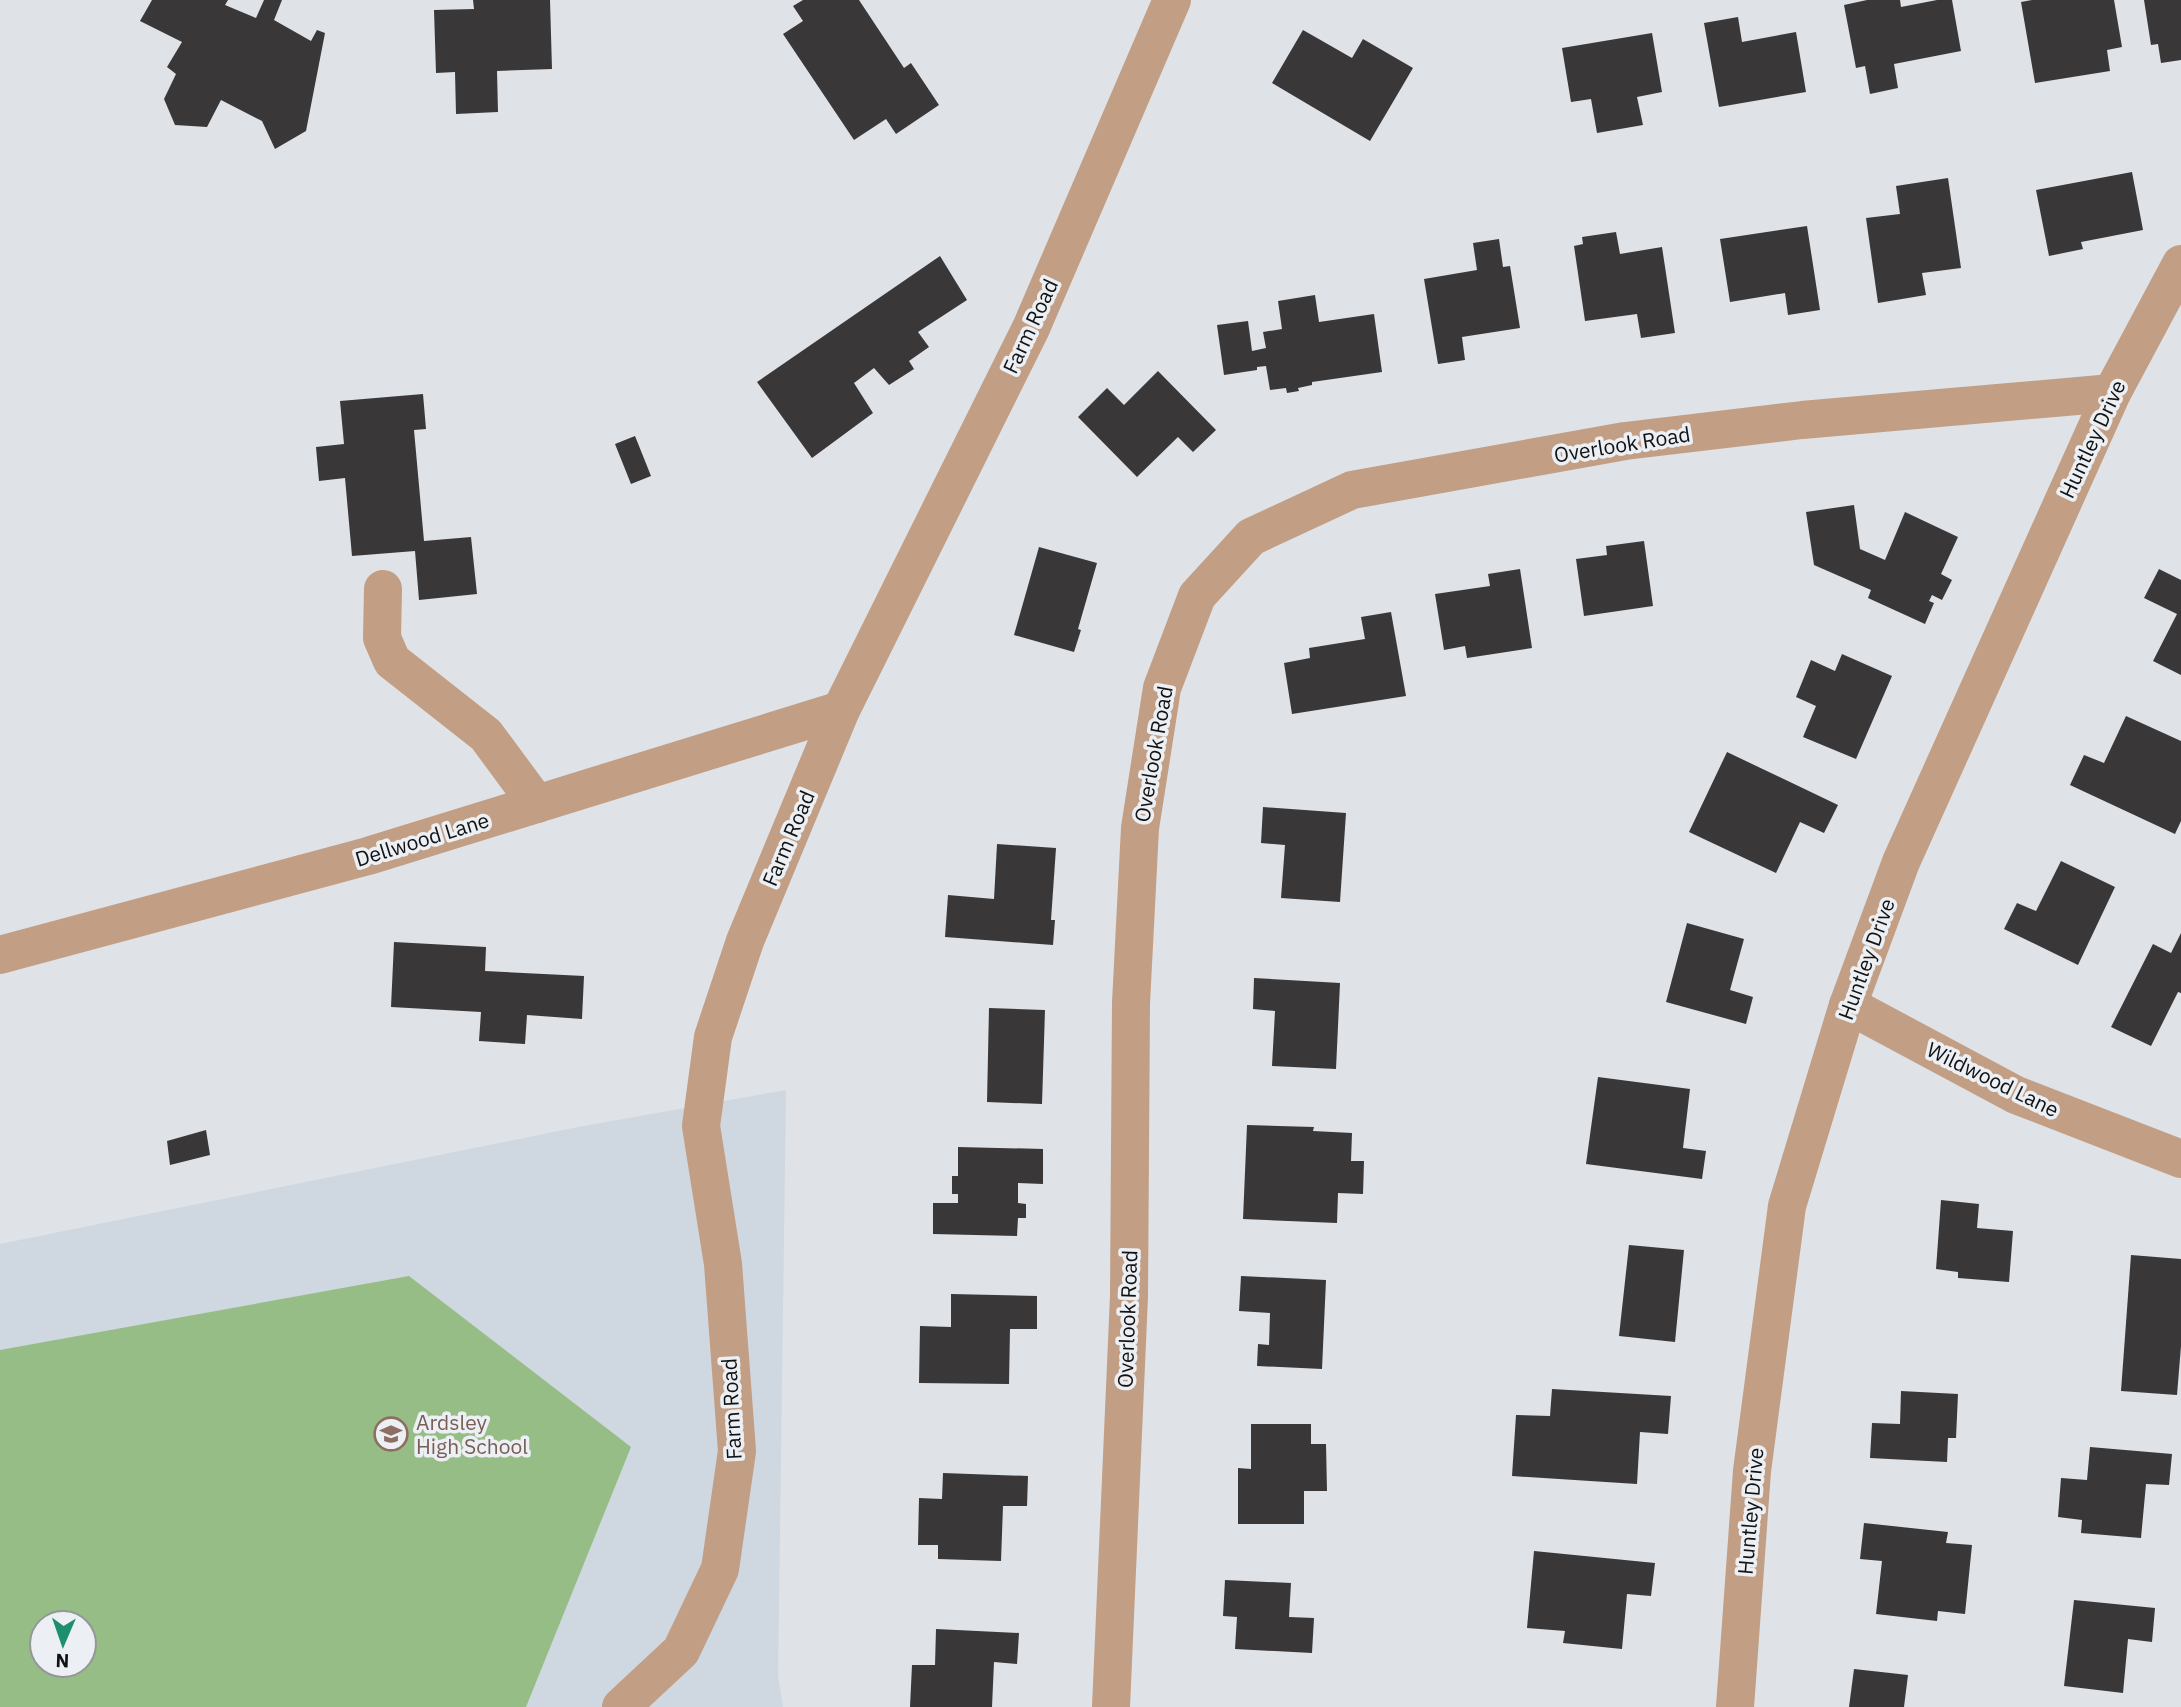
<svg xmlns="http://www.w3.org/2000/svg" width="2181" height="1707" viewBox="0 0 2181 1707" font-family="'IBM Plex Sans',sans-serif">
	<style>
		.built { fill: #cfd7e0; fill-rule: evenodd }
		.green { fill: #97bd86; fill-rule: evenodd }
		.building { fill: #3a3739 }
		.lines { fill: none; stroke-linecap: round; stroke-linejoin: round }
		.minor { stroke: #c19e84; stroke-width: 38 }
		.labels { text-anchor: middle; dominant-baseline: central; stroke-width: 7; stroke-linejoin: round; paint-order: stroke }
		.street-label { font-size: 21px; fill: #111213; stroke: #eceff3 }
		.education-label { font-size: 21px; fill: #785e54; stroke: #eceff3; text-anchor: start }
	</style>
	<rect width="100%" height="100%" fill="#dfe2e6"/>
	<!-- built -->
	<path class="built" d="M786 1090 778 1675 783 1707H0V1244L578 1127ZM42 1623H84V1665H42Z"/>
	<!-- green -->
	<path class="green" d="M409 1276 631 1447 526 1707H0V1350ZM42 1623H84V1665H42Z"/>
	<!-- building -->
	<g class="building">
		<polygon points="152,0 228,0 225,5 256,18 264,0 282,0 274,20 311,41 317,30 325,33 306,131 275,149 262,121 221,100 207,127 175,125 164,99 176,74 167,67 182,42 140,21"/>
		<polygon points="473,0 550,0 552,69 497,71 498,112 456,114 455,72 436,73 434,10 474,9"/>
		<polygon points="803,0 859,0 904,68 911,63 939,105 896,134 886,119 854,140 783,34 803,21 793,6"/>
		<polygon points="1867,0 1900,0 1901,7 1937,0 1952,0 1961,51 1894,64 1898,88 1870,94 1865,66 1856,68 1844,5"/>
		<polygon points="2032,0 2114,0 2122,47 2107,50 2110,71 2035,83 2021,2"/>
		<polygon points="2144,0 2181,0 2181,60 2161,63 2158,44 2151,45"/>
		<polygon points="1738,17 1742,42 1796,32 1806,92 1719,107 1704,23"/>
		<polygon points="1303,30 1352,58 1363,39 1413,68 1370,141 1272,83"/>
		<polygon points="1652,33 1662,92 1637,97 1643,125 1597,133 1591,99 1571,102 1562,48"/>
		<polygon points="2132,172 2143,230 2081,242 2083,249 2049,256 2036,190"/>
		<polygon points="1948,178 1961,268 1922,273 1926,295 1878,303 1866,218 1900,214 1896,186"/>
		<polygon points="1807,226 1820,310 1788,315 1785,293 1730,302 1720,239"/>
		<polygon points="1616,232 1620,254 1662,247 1675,333 1641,338 1637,314 1585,321 1574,246 1583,244 1582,237"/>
		<polygon points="1499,239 1503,267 1510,266 1520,328 1462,337 1465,360 1438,364 1424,279 1477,270 1473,243"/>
		<polygon points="940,256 967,300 918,332 929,347 909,361 914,369 889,385 874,368 854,383 873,413 812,458 757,382"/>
		<polygon points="1315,295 1319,322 1374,314 1382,372 1312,382 1312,385 1298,388 1299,391 1287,393 1286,388 1270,390 1266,366 1257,367 1257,370 1224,375 1217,325 1248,321 1252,351 1266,348 1263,332 1282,329 1278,301"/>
		<polygon points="1158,371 1216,430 1193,452 1178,437 1137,477 1078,417 1107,388 1124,405"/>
		<polygon points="423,394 426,429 414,430 424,541 471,537 477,594 419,600 415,551 352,556 345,478 319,481 316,447 344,444 340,401"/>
		<polygon points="635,436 651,476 631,484 615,444"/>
		<polygon points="1854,505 1860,549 1885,560 1905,512 1958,537 1941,574 1952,580 1942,600 1932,595 1929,601 1934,603 1925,624 1868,598 1871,590 1814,565 1806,512"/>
		<polygon points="1644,541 1653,606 1584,616 1576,559 1607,555 1606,546"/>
		<polygon points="1039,547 1097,563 1078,629 1081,630 1074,652 1014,635"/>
		<polygon points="1520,569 1532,648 1467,658 1465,646 1444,650 1435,594 1490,586 1488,574"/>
		<polygon points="2159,569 2181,580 2181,675 2153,661 2177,614 2144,598"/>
		<polygon points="1391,612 1406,696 1292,714 1284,663 1310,658 1309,648 1365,639 1361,617"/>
		<polygon points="1842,654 1892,676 1856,759 1803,737 1816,706 1796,697 1811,660 1835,671"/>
		<polygon points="2126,716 2181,741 2181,821 2175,834 2070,785 2084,755 2104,763"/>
		<polygon points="1727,752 1838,805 1824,833 1800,822 1776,873 1689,832"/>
		<polygon points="1263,807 1346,813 1340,902 1281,898 1285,845 1261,843"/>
		<polygon points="997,844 1056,848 1051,920 1055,920 1053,945 945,937 948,895 994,899"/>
		<polygon points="2061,861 2115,887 2078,965 2004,929 2017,903 2036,911"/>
		<polygon points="1687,923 1744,939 1730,990 1753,997 1746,1024 1666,1002"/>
		<polygon points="2181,933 2181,993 2178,992 2151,1046 2111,1027 2153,944 2171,953"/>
		<polygon points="394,942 486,947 485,971 584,976 582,1019 527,1015 525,1044 479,1041 481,1012 391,1007"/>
		<polygon points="1254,978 1340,983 1336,1069 1272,1066 1275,1011 1253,1009"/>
		<polygon points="989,1008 1045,1010 1042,1104 987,1102"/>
		<polygon points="1598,1077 1690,1089 1683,1148 1706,1151 1702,1179 1586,1164"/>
		<polygon points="1247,1125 1314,1127 1313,1131 1352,1133 1351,1161 1364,1161 1363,1194 1338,1193 1337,1223 1243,1219"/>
		<polygon points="206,1130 210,1155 170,1165 167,1141"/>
		<polygon points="958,1147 1043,1149 1043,1184 1018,1183 1018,1203 1026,1204 1026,1218 1018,1218 1017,1236 933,1234 933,1203 958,1203 958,1194 952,1194 952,1176 958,1176"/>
		<polygon points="1941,1200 1979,1204 1977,1228 2013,1231 2009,1282 1958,1278 1958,1272 1936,1269"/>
		<polygon points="1629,1245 1684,1250 1675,1342 1619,1336"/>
		<polygon points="2131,1255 2181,1259 2181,1346 2177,1395 2121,1391"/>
		<polygon points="1241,1276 1326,1280 1322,1369 1257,1366 1258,1344 1269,1345 1270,1313 1239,1311"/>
		<polygon points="951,1294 1037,1296 1037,1329 1010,1329 1009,1384 919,1383 920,1326 951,1327"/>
		<polygon points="1552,1389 1671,1396 1668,1434 1640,1432 1637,1484 1512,1476 1516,1415 1550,1416"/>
		<polygon points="1901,1391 1958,1394 1956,1438 1948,1438 1947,1462 1870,1458 1872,1423 1900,1424"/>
		<polygon points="1251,1424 1311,1424 1311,1444 1326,1444 1327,1491 1304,1491 1304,1524 1238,1524 1238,1468 1251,1469"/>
		<polygon points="2090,1447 2172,1454 2169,1485 2146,1484 2141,1538 2081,1533 2082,1520 2058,1517 2061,1478 2087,1480"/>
		<polygon points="943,1473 1028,1476 1027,1506 1003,1506 1001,1561 938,1559 938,1545 918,1545 919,1498 942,1499"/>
		<polygon points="1864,1523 1948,1532 1946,1543 1972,1545 1965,1614 1938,1611 1937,1621 1876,1614 1882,1561 1860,1559"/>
		<polygon points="1534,1551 1655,1563 1651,1596 1627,1594 1622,1649 1563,1643 1565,1631 1527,1628"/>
		<polygon points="1225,1580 1291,1583 1289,1617 1314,1618 1312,1653 1235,1649 1237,1617 1223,1616"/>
		<polygon points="2074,1600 2155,1608 2152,1642 2128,1639 2123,1693 2064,1686"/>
		<polygon points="936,1629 1019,1633 1017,1664 994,1662 992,1707 910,1707 912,1665 935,1665"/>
		<polygon points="1854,1669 1908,1675 1904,1707 1849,1707"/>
	</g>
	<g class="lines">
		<!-- minor -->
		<g class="minor">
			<polyline points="383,589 382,638 392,661 486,735 537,804"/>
			<polyline points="0,955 368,856 841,710"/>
			<polyline points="1848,1005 2016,1095 2181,1159"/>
			<polyline points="621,1707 681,1651 720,1569 737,1451 723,1264 701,1126 713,1037 745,941 841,710 1031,328 1172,0"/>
			<polyline points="1111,1707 1129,1296 1131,1003 1140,828 1162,688 1197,596 1251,537 1352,490 1625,441 1802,420 2112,393"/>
			<polyline points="1735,1707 1752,1471 1787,1206 1848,1005 1901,862 2112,393 2181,264"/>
		</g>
	</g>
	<!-- icons -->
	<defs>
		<symbol id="school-ring" viewBox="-11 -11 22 22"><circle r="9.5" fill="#eceff3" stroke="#8d6e63" stroke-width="1.5"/><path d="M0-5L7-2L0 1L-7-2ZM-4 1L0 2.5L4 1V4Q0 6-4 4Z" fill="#8d6e63"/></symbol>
	</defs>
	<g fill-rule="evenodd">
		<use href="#school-ring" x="372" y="1415" width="38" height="38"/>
	</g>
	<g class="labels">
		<!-- street labels -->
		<g class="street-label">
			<text transform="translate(1030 326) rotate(-65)">Farm Road</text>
			<text transform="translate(2092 439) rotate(-65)">Huntley Drive</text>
			<text transform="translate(1622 444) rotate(-9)">Overlook Road</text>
			<text transform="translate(1153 754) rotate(-80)">Overlook Road</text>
			<text transform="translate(788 838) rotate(-67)">Farm Road</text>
			<text transform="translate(422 839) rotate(-17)">Dellwood Lane</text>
			<text transform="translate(1866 959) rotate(-70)">Huntley Drive</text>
			<text transform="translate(1993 1079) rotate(26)">Wildwood Lane</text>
			<text transform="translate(1127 1319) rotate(-88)">Overlook Road</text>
			<text transform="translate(731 1409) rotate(-93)">Farm Road</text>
			<text transform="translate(1750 1511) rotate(-85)">Huntley Drive</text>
		</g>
		<!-- education labels -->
		<g class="education-label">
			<text x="416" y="1422">Ardsley<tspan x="416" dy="24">High School</tspan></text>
		</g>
	</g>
	<!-- north arrow -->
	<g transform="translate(63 1644) rotate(182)"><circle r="33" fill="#eceff3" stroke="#949799" stroke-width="2"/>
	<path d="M0-5L12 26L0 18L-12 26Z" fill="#1d8e6f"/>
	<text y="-10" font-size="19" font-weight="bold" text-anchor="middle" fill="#111213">N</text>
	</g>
</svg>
